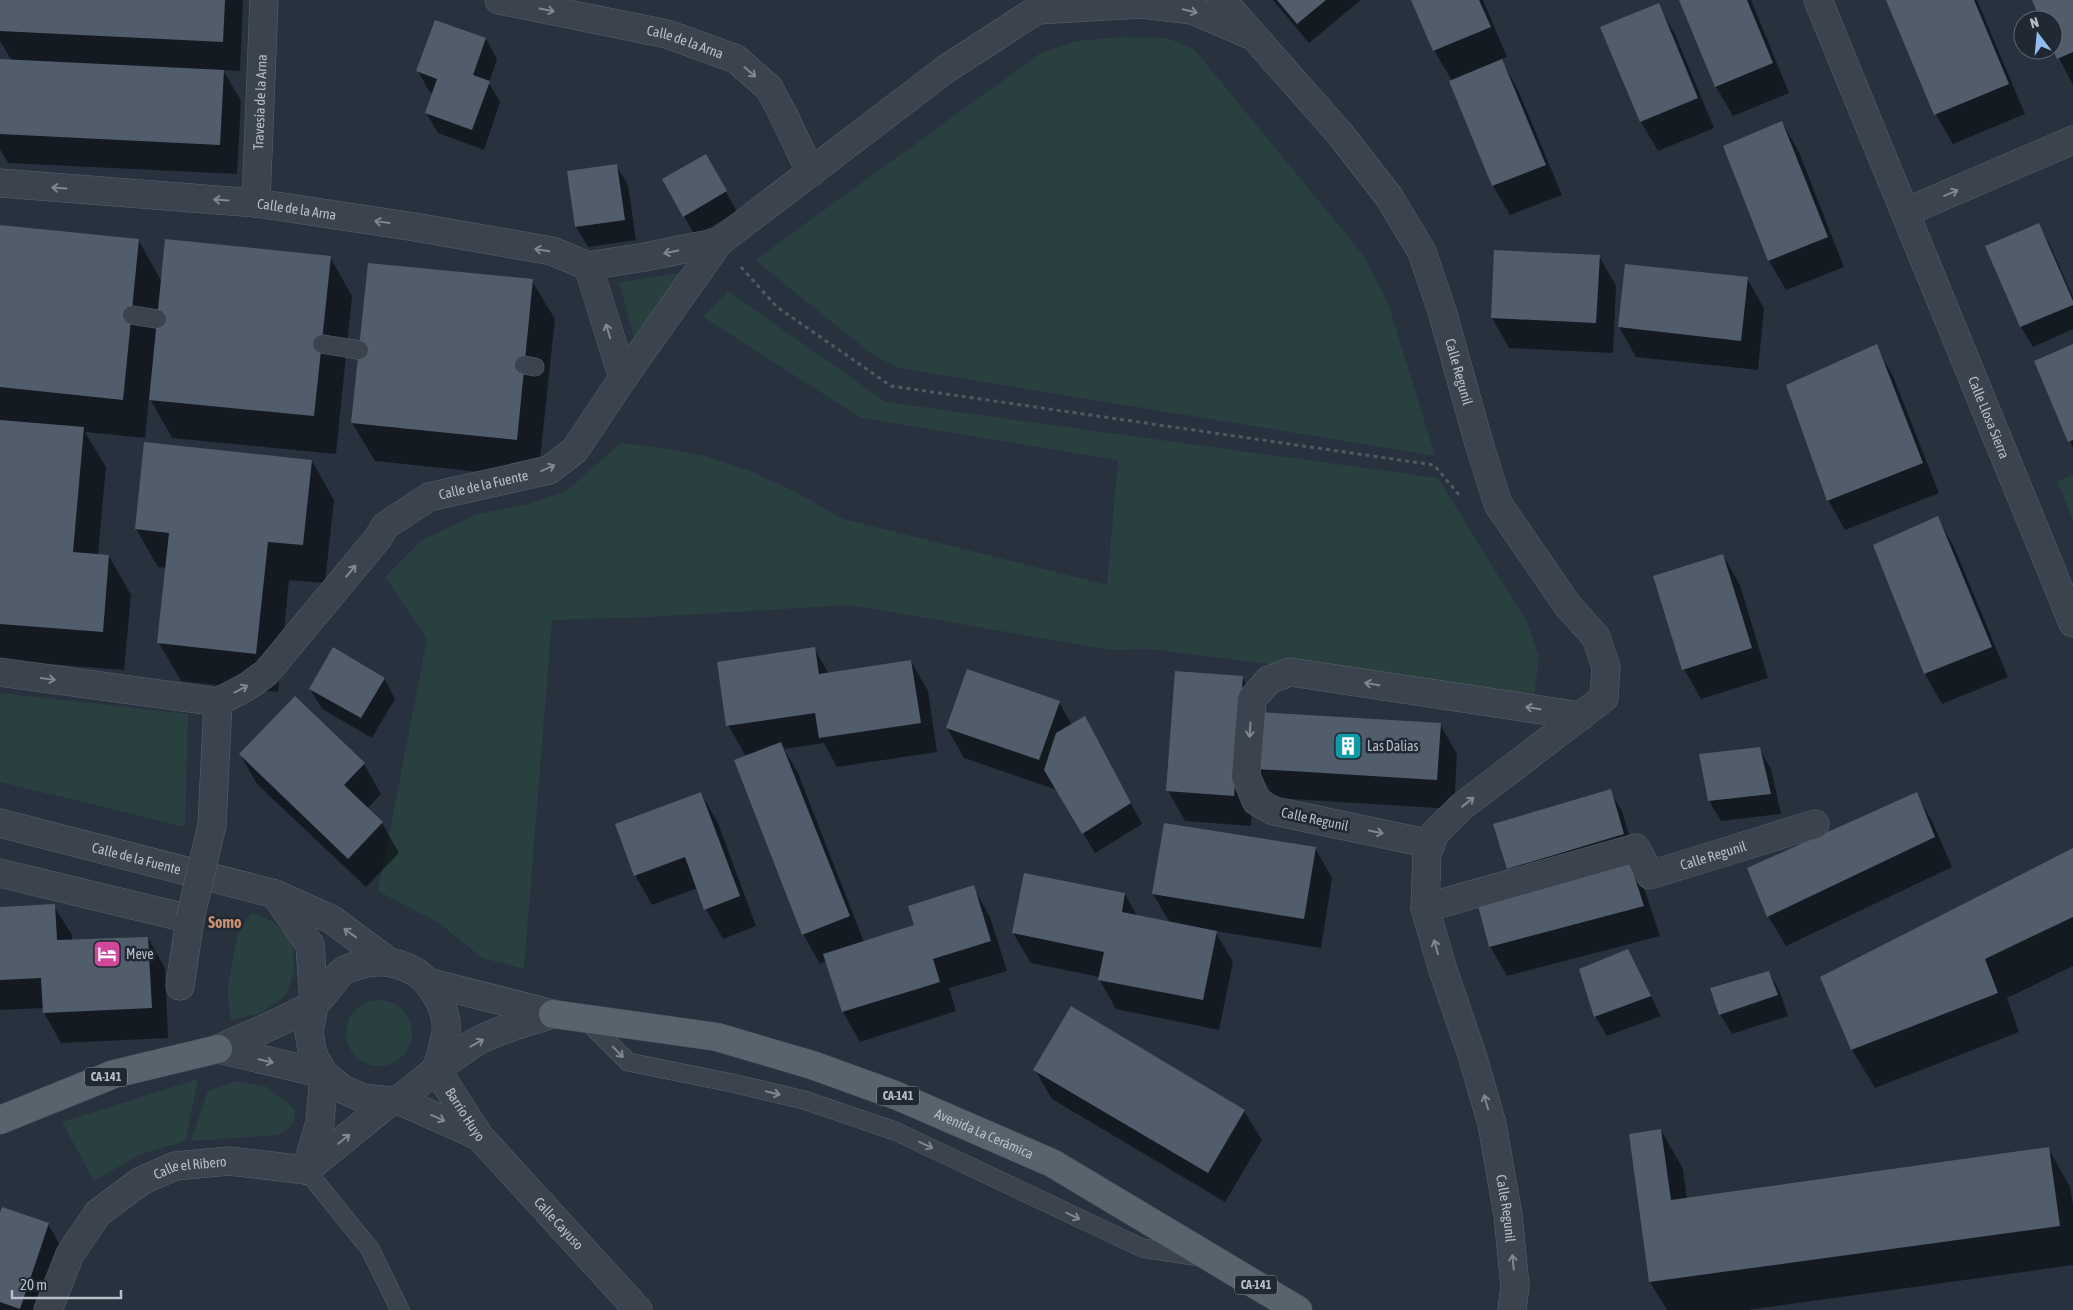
<svg xmlns="http://www.w3.org/2000/svg" width="2073" height="1310" viewBox="0 0 2073 1310" font-family="'Asap Condensed',sans-serif">
	<style>
		.green { fill: #2a3f40 }
		.shadow { fill: #0007 }
		.building { fill: #525d6b }
		.lines { fill: none; stroke-linecap: round; stroke-linejoin: round }
		.lane-casing { stroke: #59626b; stroke-width: 19 }
		.street-casing { stroke: #59626b; stroke-width: 29 }
		.primary-casing { stroke: #444d57; stroke-width: 29 }
		.path { stroke: #495c5e; stroke-width: 3; stroke-dasharray: 4 4; stroke-linecap: butt }
		.lane { stroke: #3b444e; stroke-width: 18 }
		.street { stroke: #3b444e; stroke-width: 28 }
		.primary { stroke: #59636e; stroke-width: 28 }
		.street-bridge-casing { stroke: #59626b; stroke-width: 29; stroke-linecap: butt }
		.street-bridge { stroke: #3b444e; stroke-width: 28 }
		.oneway { stroke: #7f8891 }
		.labels { text-anchor: middle; dominant-baseline: central; stroke-width: 5; stroke-linejoin: round; paint-order: stroke }
		.shield { fill: #202933; stroke: #8a929b; stroke-width: 1 }
		.shield-label { font-size: 12px; font-weight: bold; fill: #b7bfc8 }
		.street-label { font-size: 14px; fill: #b7bfc8; stroke: #202933 }
		.poi-label { font-size: 14px; fill: #b7bfc8; stroke: #202933; text-anchor: start }
		.quarter-label { font-size: 16px; font-weight: bold; fill: #cd916d; stroke: #202933 }
	</style>
	<rect width="100%" height="100%" fill="#27323e"/>
	<!-- green -->
	<g class="green">
		<polygon points="1120,37 1167,38 1194,49 1364,256 1388,303 1435,456 899,368 873,355 755,260 1042,52 1077,41"/>
		<polygon points="683,272 634,338 619,282"/>
		<polygon points="728,291 886,402 1438,478 1527,622 1539,657 1534,697 1150,649 1111,650 850,605 649,617 552,620 524,969 482,958 439,923 378,891 427,639 385,577 422,540 477,514 529,504 566,491 621,443 656,447 705,456 753,472 798,493 843,519 1107,585 1118,460 861,418 703,317"/>
		<polygon points="2073,475 2073,520 2057,481"/>
		<polygon points="0,693 188,714 185,827 0,782"/>
		<polygon points="252,912 274,922 293,943 294,971 287,994 262,1013 231,1020 227,992 238,932"/>
		<circle cx="379" cy="1033" r="33"/>
		<polygon points="198,1079 185,1141 139,1155 94,1181 62,1122"/>
		<polygon points="235,1081 267,1087 296,1110 293,1124 279,1135 191,1141 208,1091"/>
	</g>
	<!-- shadow -->
	<g class="shadow">
		<polygon points="0,0 243,0 240,71 223,70 241,101 237,174 8,163 0,149 0,61 12,61 0,41"/>
		<polygon points="1273,0 1361,0 1309,43"/>
		<polygon points="1413,0 1483,0 1507,57 1501,59 1518,90 1562,195 1510,215 1493,186 1452,81 1434,50"/>
		<polygon points="1680,0 1751,0 1789,93 1733,116 1716,87"/>
		<polygon points="1887,0 1977,0 2025,114 1953,144 1936,115"/>
		<polygon points="2033,0 2073,0 2073,85 2053,47 2053,20 2042,20"/>
		<polygon points="1658,5 1675,34 1714,128 1658,151 1641,122"/>
		<polygon points="436,21 486,39 497,59 489,83 500,102 484,150 438,133 426,113 433,93 429,91 418,71"/>
		<polygon points="1782,122 1799,152 1844,267 1786,290 1769,261 1725,146"/>
		<polygon points="706,156 737,212 695,236 684,216"/>
		<polygon points="616,165 628,185 636,240 588,247 576,227 568,173"/>
		<polygon points="2039,225 2050,245 2073,297 2073,329 2033,347 2021,327 1987,247"/>
		<polygon points="0,227 139,241 162,282 330,257 352,296 336,454 172,438 149,397 145,438 85,432 106,467 98,555 109,556 131,595 124,670 0,660"/>
		<polygon points="1495,252 1599,256 1616,286 1613,353 1509,348 1492,318"/>
		<polygon points="1747,278 1764,308 1758,370 1636,357 1619,327"/>
		<polygon points="532,281 555,319 538,478 375,461 352,423"/>
		<polygon points="2073,345 2073,448 2035,361"/>
		<polygon points="1876,346 1893,376 1939,493 1845,530 1828,500"/>
		<polygon points="312,461 334,500 325,583 289,580 278,692 181,681 159,643 167,568 158,567 136,529"/>
		<polygon points="1937,517 1954,547 2008,677 1942,704 1925,674 1875,545"/>
		<polygon points="1723,555 1740,585 1768,678 1701,699 1684,669"/>
		<polygon points="814,648 829,674 911,661 928,691 937,752 837,767 824,743 784,749 798,773 864,942 916,926 973,887 990,917 1007,971 949,988 956,1011 860,1042 843,1012 827,961 820,964 803,934 751,754 745,755 728,725"/>
		<polygon points="1242,677 1259,707 1259,713 1440,724 1457,754 1454,809 1274,798 1255,765 1251,826 1185,821 1168,791"/>
		<polygon points="384,678 395,699 372,738 322,709 310,689"/>
		<polygon points="295,698 364,764 381,794 367,809 382,823 399,853 366,887 257,784 240,754"/>
		<polygon points="1059,702 1072,725 1096,738 1142,824 1095,853 1057,790 964,758 947,728"/>
		<polygon points="1759,748 1771,769 1781,814 1721,821 1709,801 1701,755"/>
		<polygon points="1610,791 1622,811 1635,855 1519,889 1508,869 1494,825"/>
		<polygon points="701,793 718,823 756,926 723,939 706,909 698,888 652,905 635,875"/>
		<polygon points="1916,793 1933,823 1952,867 1786,946 1768,916"/>
		<polygon points="1315,848 1332,878 1321,948 1215,931 1233,962 1219,1030 1116,1009 1099,979 1100,977 1031,963 1013,933 1125,894 1137,916 1170,923 1153,894"/>
		<polygon points="2073,849 2073,966 2007,998 2019,1032 1875,1088 1852,1050 1821,978"/>
		<polygon points="1628,861 1645,891 1660,936 1507,976 1490,946"/>
		<polygon points="54,906 72,935 72,941 148,938 165,968 168,1038 61,1043 44,1013 44,1008 0,1010 0,908"/>
		<polygon points="1628,950 1661,1016 1607,1036 1595,1016"/>
		<polygon points="1769,972 1780,992 1788,1016 1732,1034 1720,1014"/>
		<polygon points="1035,1070 1244,1111 1262,1140 1225,1202 1052,1099"/>
		<polygon points="1661,1130 1683,1169 1687,1199 2048,1148 2070,1187 2073,1205 2073,1265 1748,1310 1667,1310 1650,1282 1630,1135"/>
		<polygon points="0,1217 48,1224 65,1254 46,1310 0,1310"/>
	</g>
	<!-- building -->
	<g class="building">
		<polygon points="0,0 225,0 223,42 0,31"/>
		<polygon points="1277,0 1326,0 1297,24"/>
		<polygon points="1411,0 1479,0 1491,27 1433,51"/>
		<polygon points="1679,0 1747,0 1773,63 1715,87"/>
		<polygon points="1886,0 1974,0 2009,84 1934,115"/>
		<polygon points="2032,0 2073,0 2073,52 2057,59 2053,50 2053,20 2040,20"/>
		<polygon points="1659,3 1698,98 1640,122 1600,27"/>
		<polygon points="435,20 486,38 473,75 490,81 472,130 425,113 437,79 416,71"/>
		<polygon points="0,59 224,70 220,145 0,134"/>
		<polygon points="1502,59 1546,165 1492,186 1449,81"/>
		<polygon points="1782,121 1828,237 1768,261 1723,146"/>
		<polygon points="706,154 727,191 683,217 662,179"/>
		<polygon points="617,164 625,220 575,227 567,171"/>
		<polygon points="2039,223 2073,301 2073,305 2020,327 1985,246"/>
		<polygon points="0,225 139,239 123,400 0,387"/>
		<polygon points="165,239 331,256 314,416 149,400"/>
		<polygon points="1494,250 1600,255 1596,323 1491,318"/>
		<polygon points="368,263 533,279 517,440 351,423"/>
		<polygon points="1625,264 1748,277 1741,341 1618,327"/>
		<polygon points="1877,344 1923,463 1827,501 1786,385"/>
		<polygon points="2073,344 2073,440 2068,442 2034,361"/>
		<polygon points="0,420 84,427 73,552 109,555 103,632 0,624"/>
		<polygon points="144,442 312,460 303,545 268,542 256,654 157,643 169,533 135,529"/>
		<polygon points="1938,516 1992,647 1924,674 1873,545"/>
		<polygon points="1723,554 1752,648 1682,670 1653,576"/>
		<polygon points="333,647 385,678 361,718 309,689"/>
		<polygon points="815,647 819,674 911,660 921,723 819,738 815,713 726,726 717,662"/>
		<polygon points="967,669 1060,701 1039,760 946,728"/>
		<polygon points="1175,671 1243,676 1234,796 1166,791"/>
		<polygon points="295,696 365,763 344,785 383,822 348,859 239,754"/>
		<polygon points="1259,712 1441,723 1437,780 1256,769"/>
		<polygon points="1085,716 1131,803 1082,834 1044,770 1056,733"/>
		<polygon points="781,742 850,916 802,935 734,760"/>
		<polygon points="1760,747 1771,794 1708,801 1699,754"/>
		<polygon points="1611,789 1624,834 1507,869 1493,824"/>
		<polygon points="701,792 740,896 704,910 685,857 634,876 615,824"/>
		<polygon points="1917,792 1935,837 1767,917 1747,868"/>
		<polygon points="1164,823 1316,847 1304,919 1152,894"/>
		<polygon points="2073,848 2073,917 1985,959 1998,993 1851,1050 1820,977"/>
		<polygon points="1629,860 1644,906 1489,947 1477,902"/>
		<polygon points="1024,873 1125,893 1122,912 1217,931 1203,1000 1098,980 1104,952 1012,933"/>
		<polygon points="974,885 991,941 933,959 940,982 842,1012 823,954 914,925 908,906"/>
		<polygon points="55,904 57,940 148,937 152,1008 43,1013 41,978 0,980 0,907"/>
		<polygon points="1628,949 1651,996 1594,1017 1579,969"/>
		<polygon points="1769,971 1778,995 1719,1015 1710,988"/>
		<polygon points="1071,1006 1245,1110 1208,1173 1033,1070"/>
		<polygon points="1661,1129 1671,1200 2049,1147 2060,1226 1649,1282 1629,1134"/>
		<polygon points="2,1207 49,1223 20,1309 0,1302 0,1213"/>
	</g>
	<g class="lines">
		<defs>
			<g id="lane">
				<polyline points="132,315 157,319"/>
				<polyline points="322,344 359,350"/>
				<polyline points="524,365 535,367"/>
				<polyline points="584,1018 628,1062 732,1083 804,1100 895,1131 1142,1248 1200,1257"/>
				<polyline points="306,1170 370,1249 400,1310"/>
			</g>
			<g id="street">
				<path id="s1" d="M499 0 667 34 736 59 769 88 783 114 811 173"/>
				<path id="s2" d="M1222 0 1341 135 1389 197 1422 252 1442 311 1480 447 1498 504 1568 606 1596 637 1606 667 1604 698 1461 807 1435 833 1427 853 1425 908 1442 967 1473 1058 1492 1124 1508 1215 1515 1286 1512 1310"/>
				<path id="s3" d="M1818 0 2073 623"/>
				<polyline points="1037,10 1141,4 1192,10 1248,34"/>
				<path id="s4" d="M0 183 256 203 415 227 552 251 588 266 645 257 719 242 946 69 1052 0"/>
				<path id="s5" d="M256 203 264 0"/>
				<polyline points="1906,212 2073,140"/>
				<polyline points="588,266 623,378"/>
				<path id="s6" d="M0 672 218 702 248 686 266 673 378 538 385 526 429 497 549 470 575 450 623 378 719 242"/>
				<path id="s7" d="M0 823 275 894 331 919 389 962"/>
				<polyline points="212,825 218,702"/>
				<polyline points="1431,844 1274,811 1256,801 1246,776 1252,699 1269,680 1290,672 1581,716"/>
				<polyline points="0,873 190,919 180,986"/>
				<path d="M275 894 310 945 314 1004 309 1033 313 1055 324 1074 342 1089 363 1098 391 1101 398 1100C424 1080 448 1059 476 1042 499 1029 528 1022 553 1014"/>
				<path id="s8" d="M1425 908 1636 848 1650 875 1815 824"/>
				<polyline points="427,982 553,1014"/>
				<path d="M218 1049C249 1035 282 1022 311 1006 324 998 332 981 342 972 346 969 351 967 356 966 382 956 415 964 431 987 453 1019 448 1035 436 1069"/>
				<polyline points="218,1049 324,1074"/>
				<path id="s9" d="M436 1069 479 1136 638 1310"/>
				<polyline points="398,1100 479,1136"/>
				<polyline points="306,1170 391,1101"/>
				<polyline points="306,1170 320,1122 324,1074"/>
				<path id="s10" d="M48 1310 70 1254 98 1213 141 1181 175 1166 229 1161 306 1170"/>
			</g>
			<g id="primary">
				<path id="s11" d="M553 1014 717 1037 812 1065 895 1095 1052 1163 1298 1310"/>
				<polyline points="0,1120 114,1074 218,1049"/>
			</g>
		</defs>
		<!-- lane casing -->
		<use href="#lane" class="lane-casing"/>
		<!-- street casing -->
		<use href="#street" class="street-casing"/>
		<!-- primary casing -->
		<use href="#primary" class="primary-casing"/>
		<!-- path -->
		<polyline class="path" points="741,267 777,307 891,386 1434,465 1460,496"/>
		<!-- lane -->
		<use href="#lane" class="lane"/>
		<!-- street -->
		<use href="#street" class="street"/>
		<!-- primary -->
		<use href="#primary" class="primary"/>
		<defs>
			<polyline id="street-bridge" points="190,919 212,825"/>
		</defs>
		<!-- street-bridge casing -->
		<use href="#street-bridge" class="street-bridge-casing"/>
		<!-- street-bridge -->
		<use href="#street-bridge" class="street-bridge"/>
	</g>
	<!-- one-way arrows -->
	<defs><path id="oneway-shaft" d="M-6 0H5M1.5-3L5.5 0L1.5 3" fill="none" stroke-width="1.6" stroke-linecap="round" stroke-linejoin="round" transform="scale(1.25)"/></defs>
	<g class="oneway">
		<use href="#oneway-shaft" transform="translate(547 10) rotate(11)"/>
		<use href="#oneway-shaft" transform="translate(1190 11) rotate(13)"/>
		<use href="#oneway-shaft" transform="translate(750 72) rotate(41)"/>
		<use href="#oneway-shaft" transform="translate(59 188) rotate(-176)"/>
		<use href="#oneway-shaft" transform="translate(1951 193) rotate(-23)"/>
		<use href="#oneway-shaft" transform="translate(221 200) rotate(-176)"/>
		<use href="#oneway-shaft" transform="translate(382 222) rotate(-172)"/>
		<use href="#oneway-shaft" transform="translate(542 250) rotate(-170)"/>
		<use href="#oneway-shaft" transform="translate(671 252) rotate(169)"/>
		<use href="#oneway-shaft" transform="translate(608 331) rotate(-107)"/>
		<use href="#oneway-shaft" transform="translate(548 468) rotate(-24)"/>
		<use href="#oneway-shaft" transform="translate(351 571) rotate(-50)"/>
		<use href="#oneway-shaft" transform="translate(48 679) rotate(8)"/>
		<use href="#oneway-shaft" transform="translate(1372 684) rotate(-171)"/>
		<use href="#oneway-shaft" transform="translate(241 689) rotate(-28)"/>
		<use href="#oneway-shaft" transform="translate(1533 708) rotate(-171)"/>
		<use href="#oneway-shaft" transform="translate(1250 730) rotate(94)"/>
		<use href="#oneway-shaft" transform="translate(1468 802) rotate(-38)"/>
		<use href="#oneway-shaft" transform="translate(1376 832) rotate(12)"/>
		<use href="#oneway-shaft" transform="translate(350 933) rotate(-144)"/>
		<use href="#oneway-shaft" transform="translate(1436 947) rotate(-106)"/>
		<use href="#oneway-shaft" transform="translate(477 1043) rotate(-29)"/>
		<use href="#oneway-shaft" transform="translate(618 1052) rotate(46)"/>
		<use href="#oneway-shaft" transform="translate(266 1061) rotate(14)"/>
		<use href="#oneway-shaft" transform="translate(773 1093) rotate(13)"/>
		<use href="#oneway-shaft" transform="translate(1486 1102) rotate(-106)"/>
		<use href="#oneway-shaft" transform="translate(438 1118) rotate(24)"/>
		<use href="#oneway-shaft" transform="translate(344 1139) rotate(-39)"/>
		<use href="#oneway-shaft" transform="translate(926 1145) rotate(25)"/>
		<use href="#oneway-shaft" transform="translate(1073 1216) rotate(26)"/>
		<use href="#oneway-shaft" transform="translate(1513 1262) rotate(-96)"/>
	</g>
	<!-- icons -->
	<defs>
		<symbol id="building-square" viewBox="-11 -11 22 22"><rect x="-9" y="-9" width="18" height="18" rx="4" fill="#0f9aa8" stroke="#202933"/><path d="M-4-6H4V6H1V3H-1V6H-4ZM-2.5-4.3h1.7v1.8h-1.7ZM.8-4.3h1.7v1.8H.8ZM-2.5-1h1.7V.8h-1.7ZM.8-1h1.7V.8H.8Z" fill="#fff"/></symbol>
		<symbol id="hotel-square" viewBox="-11 -11 22 22"><rect x="-9" y="-9" width="18" height="18" rx="4" fill="#d1479c" stroke="#202933"/><path d="M-6-4.5h1.5V1H6V5H4.5V3h-9V5H-6ZM-4 0a1.8 1.8 0 1 1 3.6 0ZM.5 0V-2.5h3Q6-2.5 6 0Z" fill="#fff"/></symbol>
	</defs>
	<g fill-rule="evenodd">
		<use href="#building-square" x="1332" y="730" width="32" height="32"/>
		<use href="#hotel-square" x="91" y="938" width="32" height="32"/>
	</g>
	<g class="labels">
		<!-- shield labels -->
		<g class="shield">
			<rect x="85" y="1067.5" width="42" height="19" rx="4"/>
			<rect x="877" y="1086.5" width="42" height="19" rx="4"/>
			<rect x="1235" y="1275.5" width="42" height="19" rx="4"/>
		</g>
		<g class="shield-label">
			<text x="106" y="1077">CA-141</text>
			<text x="898" y="1096">CA-141</text>
			<text x="1256" y="1285">CA-141</text>
		</g>
		<!-- street labels -->
		<g class="street-label">
			<text stroke="none"><textPath href="#s1" startOffset="191">Calle de la Arna</textPath></text>
			<text stroke="none"><textPath href="#s5" startOffset="101">Travesía de la Arna</textPath></text>
			<text stroke="none"><textPath href="#s4" startOffset="298">Calle de la Arna</textPath></text>
			<text stroke="none"><textPath href="#s2" startOffset="448">Calle Regunil</textPath></text>
			<text stroke="none"><textPath href="#s3" startOffset="451">Calle Llosa Sierra</textPath></text>
			<text stroke="none"><textPath href="#s6" startOffset="574">Calle de la Fuente</textPath></text>
			<text transform="translate(1315 819) rotate(12)">Calle Regunil</text>
			<text stroke="none"><textPath href="#s8" startOffset="316">Calle Regunil</textPath></text>
			<text stroke="none"><textPath href="#s7" startOffset="141">Calle de la Fuente</textPath></text>
			<text stroke="none"><textPath href="#s9" startOffset="54">Barrio Huyo</textPath></text>
			<text stroke="none"><textPath href="#s11" startOffset="450">Avenida La Cerámica</textPath></text>
			<text stroke="none"><textPath href="#s10" startOffset="215">Calle el Ribero</textPath></text>
			<text stroke="none"><textPath href="#s2" startOffset="1419">Calle Regunil</textPath></text>
			<text stroke="none"><textPath href="#s9" startOffset="198">Calle Cayuso</textPath></text>
		</g>
		<!-- poi labels -->
		<g class="poi-label">
			<text x="1367" y="746">Las Dalias</text>
			<text x="126" y="954">Meve</text>
		</g>
		<!-- quarter labels -->
		<g class="quarter-label">
			<text x="225" y="922">Somo</text>
		</g>
	</g>
	<!-- north arrow -->
	<g transform="translate(2038 35) rotate(344)"><circle r="24" fill="#202933" stroke="#5c656f"/>
	<path d="M0-4L9 19L0 12L-9 19Z" fill="#94bef0"/>
	<text y="-8" font-size="14" font-weight="bold" text-anchor="middle" fill="#b7bfc8">N</text>
	</g>
	<!-- scale -->
	<path d="M12 1290v8h109v-8" fill="none" stroke="#b7bfc8" stroke-width="2.5"/>
	<text x="20" y="1290" font-size="15" fill="#b7bfc8" stroke="#202933" stroke-width="4" paint-order="stroke">20 m</text>
</svg>
